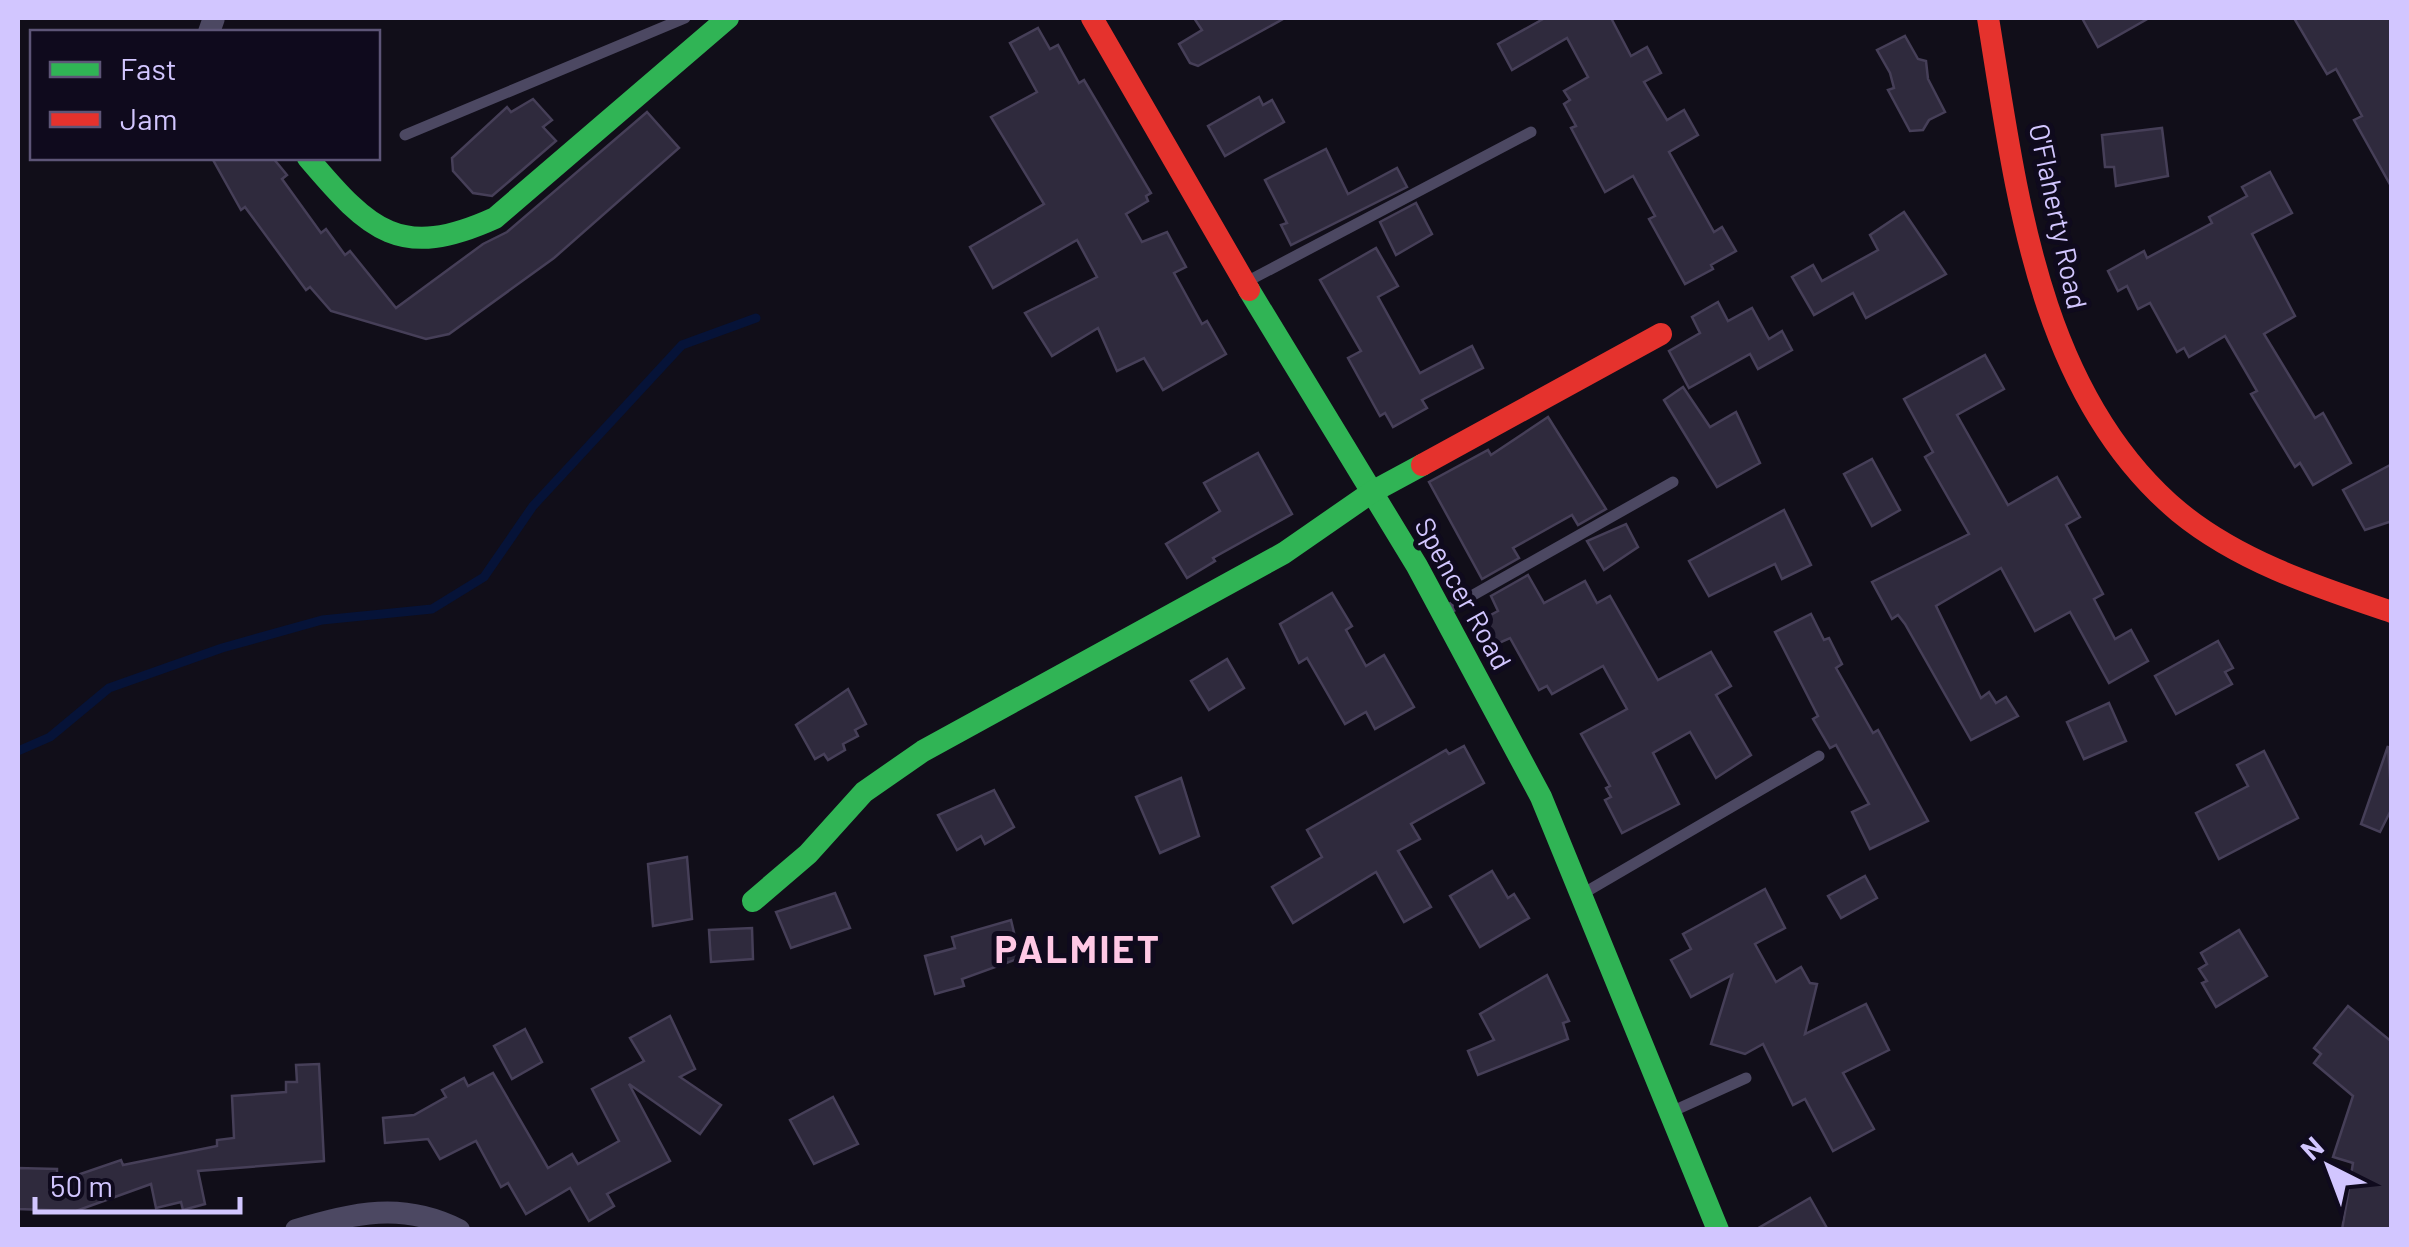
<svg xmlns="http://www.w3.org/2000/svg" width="2409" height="1247" viewBox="0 0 2409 1247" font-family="Barlow,sans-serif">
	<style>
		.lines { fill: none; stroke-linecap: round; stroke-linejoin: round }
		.stream { stroke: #061338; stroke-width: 9 }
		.building { fill: #2f2a3d; stroke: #463f58; stroke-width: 2.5 }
		.lane { stroke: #4c4862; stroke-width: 11 }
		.street { stroke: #4c4862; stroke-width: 22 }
		.fast { stroke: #30b455; stroke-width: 22 }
		.jam { stroke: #e5322d; stroke-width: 22 }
		.labels { text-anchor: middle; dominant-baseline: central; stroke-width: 10; stroke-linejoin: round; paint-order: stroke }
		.street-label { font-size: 28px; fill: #d2c6ff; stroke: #0f0a1d }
		.district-label { font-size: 38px; font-weight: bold; letter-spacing: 2.5px; fill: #ffc8e5; stroke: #0f0a1d }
	</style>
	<rect width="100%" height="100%" fill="#110e19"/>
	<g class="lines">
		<!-- stream -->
		<polyline class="stream" points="18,751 50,737 109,688 222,648 322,620 432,609 484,577 533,506 682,345 756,318"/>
	</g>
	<!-- building -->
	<g class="building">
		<polygon points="1194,18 1285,18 1198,66 1190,63 1179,44 1202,30"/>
		<polygon points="1545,18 1611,18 1631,56 1647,47 1661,73 1644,82 1667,120 1684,110 1698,135 1669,152 1714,232 1722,227 1736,251 1711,265 1713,269 1685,284 1649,219 1655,216 1633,176 1605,192 1571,128 1576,126 1564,104 1570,100 1564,91 1588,77 1567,38 1512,70 1498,44"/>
		<polygon points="2082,18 2149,18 2098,47"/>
		<polygon points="2294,18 2392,18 2392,188 2354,120 2362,116 2336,69 2327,74"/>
		<polygon points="1038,28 1050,49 1058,45 1079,83 1084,80 1151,193 1146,196 1148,201 1126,214 1142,242 1167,232 1186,267 1174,273 1202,324 1207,321 1226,354 1163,390 1144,358 1117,371 1098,328 1052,356 1025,313 1097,277 1077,240 993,288 970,247 1044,204 991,117 1037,92 1010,43"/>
		<polygon points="1905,36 1918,59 1926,61 1928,79 1945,112 1929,120 1923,130 1910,131 1888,90 1894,88 1890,73 1877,50"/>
		<polygon points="1259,97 1263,105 1272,100 1284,122 1225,156 1208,126"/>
		<polygon points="533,99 552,120 543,127 556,141 492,196 473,193 453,171 452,158 507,107 511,112"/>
		<polygon points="647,112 679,148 554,258 449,334 426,339 331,311 310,287 306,290 245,207 241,210 212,158 273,158 287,175 282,179 321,233 326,229 345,255 350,251 396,308 483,244 507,232"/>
		<polygon points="2162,128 2168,176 2116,186 2114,167 2105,167 2102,135"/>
		<polygon points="1326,149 1348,194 1397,168 1407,187 1291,245 1281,225 1287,223 1265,180"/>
		<polygon points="2270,172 2292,213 2252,234 2295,316 2264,334 2315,418 2323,413 2351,463 2313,485 2300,463 2295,467 2251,394 2257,391 2225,336 2189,357 2184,348 2177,352 2150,303 2138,309 2127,286 2118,291 2108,271 2144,251 2147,258 2212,223 2209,217 2247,196 2242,187"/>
		<polygon points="1416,203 1432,234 1396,255 1380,222"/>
		<polygon points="1904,212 1946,274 1866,318 1853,293 1814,315 1792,277 1813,265 1822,281 1878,250 1870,235"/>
		<polygon points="1376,248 1398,286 1378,297 1420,373 1472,346 1483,368 1422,400 1427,408 1393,427 1385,413 1380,416 1348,358 1361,351 1320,280"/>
		<polygon points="1718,302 1728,321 1752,308 1769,339 1782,331 1792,350 1758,369 1750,354 1689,388 1669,351 1700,333 1692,317"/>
		<polygon points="1985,355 2004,389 1957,415 2008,505 2057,477 2080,517 2066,525 2103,594 2094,599 2115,639 2131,630 2148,661 2109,683 2070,612 2035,631 2001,568 1936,606 1981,698 1989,692 1996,703 2006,697 2018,716 1971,740 1905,624 1898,615 1892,619 1872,582 1969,534 1925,457 1933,452 1904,399"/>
		<polygon points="1683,387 1710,427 1736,412 1760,463 1717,487 1664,400"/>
		<polygon points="1548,417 1606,509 1578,525 1572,515 1513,548 1519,558 1482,579 1429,482 1488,450 1491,455"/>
		<polygon points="1258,453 1292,514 1213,558 1215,561 1187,578 1166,544 1220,511 1204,483"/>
		<polygon points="1872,459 1900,510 1872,526 1844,474"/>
		<polygon points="2392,464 2392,521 2365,530 2343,490"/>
		<polygon points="1784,510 1811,565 1782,579 1775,564 1709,596 1689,561"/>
		<polygon points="1626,524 1638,547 1604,570 1587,541"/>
		<polygon points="1528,575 1544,603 1585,581 1597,603 1610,596 1658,680 1711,652 1731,686 1716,695 1751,755 1716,778 1690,732 1653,753 1679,804 1622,833 1605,800 1611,797 1606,788 1610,786 1581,734 1627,709 1603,666 1552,694 1547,686 1539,690 1510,638 1497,644 1483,619 1498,611 1491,596"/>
		<polygon points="1332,593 1352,626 1346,630 1366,666 1384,655 1414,707 1375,729 1366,712 1345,724 1307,658 1299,663 1280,624"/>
		<polygon points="1811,614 1824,640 1829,638 1842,664 1836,668 1873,733 1878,730 1928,821 1870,849 1852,812 1869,804 1836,745 1830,748 1813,719 1818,716 1775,632"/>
		<polygon points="2218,641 2233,668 2225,672 2232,684 2176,714 2155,676"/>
		<polygon points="1227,659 1244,688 1209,710 1191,681"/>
		<polygon points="848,689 866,724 855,730 858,736 843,744 845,750 828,760 824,754 815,759 796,725"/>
		<polygon points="2109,703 2126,741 2084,759 2067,722"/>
		<polygon points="1464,746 1484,783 1411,824 1420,839 1398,851 1431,907 1404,922 1376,872 1293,923 1272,887 1322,857 1307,830 1446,750 1449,754"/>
		<polygon points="2388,746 2392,808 2380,832 2361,824"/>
		<polygon points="2264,751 2298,818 2219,859 2196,813 2248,786 2237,765"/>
		<polygon points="1181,778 1199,836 1160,853 1136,797"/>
		<polygon points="994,790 1014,827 985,844 981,836 957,850 938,815"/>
		<polygon points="687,857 692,919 653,926 648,864"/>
		<polygon points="1492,871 1508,898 1514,894 1529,918 1480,947 1450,896"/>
		<polygon points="1865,876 1877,898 1841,918 1828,896"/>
		<polygon points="1765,889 1785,928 1755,944 1776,982 1801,967 1810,983 1817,984 1805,1034 1866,1004 1889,1050 1843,1073 1874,1129 1833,1151 1805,1099 1793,1105 1763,1044 1745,1054 1711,1044 1732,975 1691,997 1671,960 1691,949 1683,934"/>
		<polygon points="835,893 850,928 791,948 776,912"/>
		<polygon points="1011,920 1020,958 962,979 964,986 935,994 925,956 955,948 952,937"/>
		<polygon points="752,928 753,959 711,962 709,930"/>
		<polygon points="2239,930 2267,976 2216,1007 2202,983 2207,981 2199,969 2207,964 2201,953"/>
		<polygon points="1547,975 1569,1021 1563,1023 1568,1039 1478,1075 1468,1051 1494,1040 1480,1014"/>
		<polygon points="2348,1006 2392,1042 2392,1230 2342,1230 2353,1163 2333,1157 2353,1096 2314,1063 2321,1054 2314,1048"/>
		<polygon points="670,1016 695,1069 680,1077 721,1105 700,1134 629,1084 670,1161 607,1194 614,1206 589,1221 570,1188 526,1214 508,1183 501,1187 476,1141 440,1159 428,1139 385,1143 383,1118 414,1115 446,1097 442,1090 464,1078 468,1086 493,1073 548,1168 572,1154 578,1164 619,1141 592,1089 644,1061 630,1038"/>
		<polygon points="525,1029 542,1062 512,1079 494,1046"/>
		<polygon points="319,1064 324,1161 198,1171 205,1204 183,1210 181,1202 156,1208 151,1184 76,1211 18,1209 18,1168 57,1169 57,1182 121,1160 123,1165 217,1146 217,1140 234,1138 232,1096 286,1092 286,1082 297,1082 296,1065"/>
		<polygon points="833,1097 858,1144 814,1164 790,1120"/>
		<polygon points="1810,1198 1828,1230 1755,1230"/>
	</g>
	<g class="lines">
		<!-- lane -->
		<g class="lane">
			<polyline points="405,135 685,18"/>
			<polyline points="1248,281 1531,132"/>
			<polyline points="1445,611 1673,482"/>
			<polyline points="1584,893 1819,756"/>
			<polyline points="1671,1112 1746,1078"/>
		</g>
		<!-- street -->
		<g class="street">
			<polyline points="209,32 214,18"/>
			<path d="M296 1230C355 1213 402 1201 459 1230"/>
		</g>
		<!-- fast -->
		<g class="fast">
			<path d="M308 158C370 231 400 261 495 218L728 18"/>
			<polyline points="1249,290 1417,566 1541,797 1718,1230"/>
			<polyline points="753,901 808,854 864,792 923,751 1284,553 1372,492 1422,465"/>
		</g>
		<!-- jam -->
		<g class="jam">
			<polyline points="1092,18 1249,290"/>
			<path d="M1988 18C2016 189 2037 393 2179 512 2240 562 2318 587 2392 612"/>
			<polyline points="1422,465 1661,334"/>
		</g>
	</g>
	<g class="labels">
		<!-- street labels -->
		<g class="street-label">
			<text transform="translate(2059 216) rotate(78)">O'Flaherty Road</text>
			<text transform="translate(1464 593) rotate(61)">Spencer Road</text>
		</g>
		<!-- district labels -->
		<g class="district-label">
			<text x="1078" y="948">PALMIET</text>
		</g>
	</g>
	<!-- border -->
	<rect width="2409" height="1247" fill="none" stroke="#d2c6ff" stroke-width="40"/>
	<!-- legend -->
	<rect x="30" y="30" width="350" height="130" fill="#0f0a1d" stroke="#5d5577" stroke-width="2.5"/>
	<rect x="50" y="62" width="50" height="15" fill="#30b455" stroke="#5d5577" stroke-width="2.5"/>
	<text x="120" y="80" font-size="30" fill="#d2c6ff">Fast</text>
	<rect x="50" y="112" width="50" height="15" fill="#e5322d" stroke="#5d5577" stroke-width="2.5"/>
	<text x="120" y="130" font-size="30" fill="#d2c6ff">Jam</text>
	<!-- north arrow -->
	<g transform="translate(2329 1167) rotate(318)" stroke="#0f0a1d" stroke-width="8" paint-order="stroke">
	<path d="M0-8L18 38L0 25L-18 38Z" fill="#d2c6ff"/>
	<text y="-15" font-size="28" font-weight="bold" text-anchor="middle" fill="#d2c6ff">N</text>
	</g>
	<!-- scale -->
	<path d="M35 1197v15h205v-15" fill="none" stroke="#d2c6ff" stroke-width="5"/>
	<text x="50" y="1197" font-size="30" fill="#d2c6ff" stroke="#0f0a1d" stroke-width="8" paint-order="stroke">50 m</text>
</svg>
